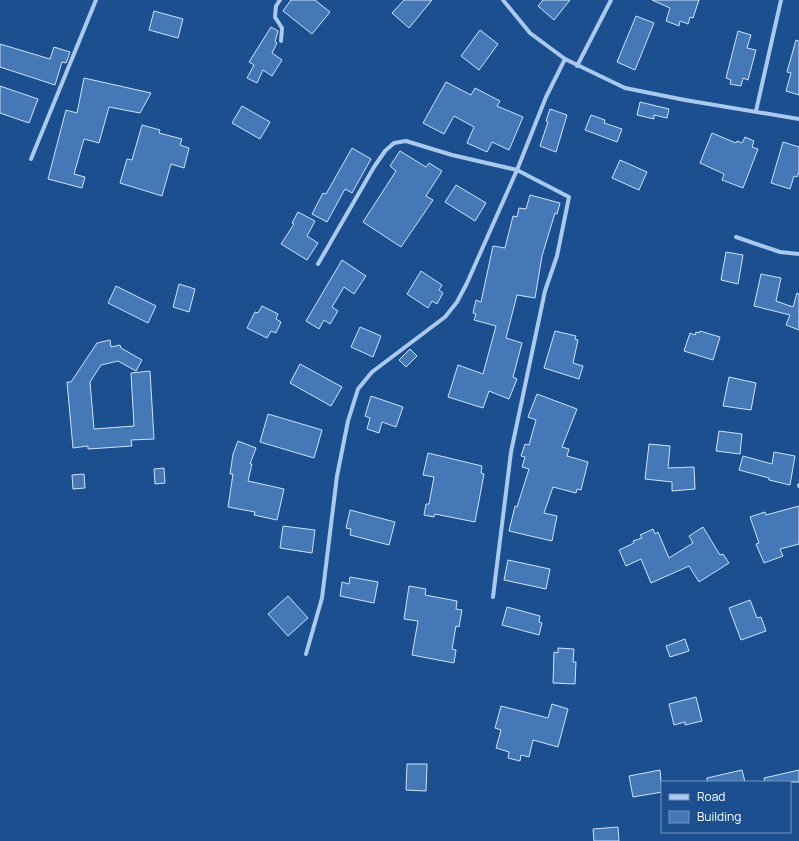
<svg xmlns="http://www.w3.org/2000/svg" width="799" height="841" viewBox="0 0 799 841" font-family="Manrope,sans-serif">
	<style>
		.building { fill: #4478b7; stroke: #cfe3fa }
		.lines { fill: none; stroke-linecap: round; stroke-linejoin: round }
		.street { stroke: #a9c9ee; stroke-width: 4 }
	</style>
	<rect width="100%" height="100%" fill="#1b4f8f"/>
	<!-- building -->
	<g class="building">
		<polygon points="291,0 315,0 330,12 312,34 283,11"/>
		<polygon points="404,0 432,0 409,28 392,13"/>
		<polygon points="543,0 570,0 554,20 538,6"/>
		<polygon points="652,0 699,0 693,18 690,17 688,24 680,21 679,26 666,21 670,8"/>
		<polygon points="154,11 183,19 178,38 149,30"/>
		<polygon points="636,16 654,23 635,70 617,62"/>
		<polygon points="271,27 278,31 275,42 277,43 272,53 282,60 272,76 263,70 257,83 247,78 254,65 249,62"/>
		<polygon points="480,30 498,44 479,70 461,56"/>
		<polygon points="738,31 751,35 747,48 756,50 748,80 743,78 741,86 730,84 731,80 726,78"/>
		<polygon points="796,40 799,41 799,95 786,91 791,73 787,72"/>
		<polygon points="0,44 50,59 54,47 70,52 66,63 62,62 55,85 0,67"/>
		<polygon points="84,78 151,93 140,113 109,107 99,143 84,139 74,174 85,177 82,188 48,179 66,110 77,113"/>
		<polygon points="446,82 471,95 475,88 500,101 497,106 523,117 509,150 492,142 487,152 467,143 474,127 454,116 444,134 423,123"/>
		<polygon points="0,86 38,99 29,123 0,113"/>
		<polygon points="640,102 669,109 667,118 654,115 654,119 637,115"/>
		<polygon points="242,106 270,122 260,139 232,123"/>
		<polygon points="550,109 567,115 556,152 540,146 548,122 546,121"/>
		<polygon points="591,115 605,120 604,123 622,129 617,142 585,130"/>
		<polygon points="142,125 160,130 159,133 182,139 180,145 189,148 184,168 171,164 162,196 120,183 127,159 132,160"/>
		<polygon points="712,133 736,143 737,141 742,143 745,137 754,141 752,147 758,149 743,188 722,180 724,174 700,163"/>
		<polygon points="783,142 799,147 799,172 797,177 794,176 790,189 771,183"/>
		<polygon points="352,148 371,159 352,193 345,189 327,222 312,214 323,193 326,194"/>
		<polygon points="400,151 426,167 429,163 442,171 426,196 433,200 401,247 363,222 396,171 390,166"/>
		<polygon points="620,160 647,172 639,190 612,178"/>
		<polygon points="456,185 486,203 475,221 445,202"/>
		<polygon points="530,195 560,203 557,214 555,213 542,256 535,298 517,295 506,338 522,343 513,377 517,379 509,399 489,391 483,408 448,397 458,365 483,374 496,326 474,320 476,314 473,313 476,300 481,302 493,246 505,248 513,216 517,217 519,208 526,209"/>
		<polygon points="298,212 315,221 307,236 318,243 307,260 281,244 294,224 292,223"/>
		<polygon points="726,252 743,255 738,284 721,280"/>
		<polygon points="342,260 366,276 354,294 344,287 332,307 338,311 330,324 324,320 319,329 306,321"/>
		<polygon points="421,271 442,285 439,290 443,293 437,304 432,301 428,308 407,294"/>
		<polygon points="761,274 781,278 776,301 793,307 797,293 799,294 799,330 786,325 790,315 754,306"/>
		<polygon points="179,284 195,289 189,312 173,307"/>
		<polygon points="116,286 156,306 148,323 108,303"/>
		<polygon points="262,306 278,314 276,319 281,322 276,333 271,331 267,338 247,328 255,312 258,313"/>
		<polygon points="360,327 381,336 373,357 351,347"/>
		<polygon points="555,331 576,336 575,339 578,340 573,363 583,366 579,379 544,368"/>
		<polygon points="700,331 720,337 713,360 684,351 690,333 695,335 696,332 699,333"/>
		<polygon points="110,340 111,347 120,345 121,348 142,360 136,371 118,361 101,365 90,382 94,429 134,426 131,373 150,371 154,439 131,440 132,446 88,449 88,446 73,448 67,382 71,382 97,343"/>
		<polygon points="410,349 417,356 406,367 399,360"/>
		<polygon points="300,364 342,387 331,406 290,383"/>
		<polygon points="729,377 756,383 751,410 723,406"/>
		<polygon points="537,394 577,409 562,447 569,449 567,456 588,462 581,490 577,489 576,493 553,487 544,513 557,516 552,541 509,531 515,506 517,507 529,469 522,467 525,457 521,456 525,444 529,445 536,420 528,417"/>
		<polygon points="371,396 403,407 396,427 382,422 379,433 367,429 370,418 365,416"/>
		<polygon points="268,414 322,430 314,458 260,442"/>
		<polygon points="719,431 742,434 740,454 716,451"/>
		<polygon points="238,441 256,448 250,464 252,464 248,481 284,489 277,520 254,515 255,512 228,507 233,474 230,474 233,454"/>
		<polygon points="649,444 670,446 668,468 694,467 695,489 672,491 672,482 645,479"/>
		<polygon points="774,452 795,456 790,485 769,480 769,478 739,470 743,456 772,464"/>
		<polygon points="428,453 482,466 481,473 484,474 475,522 435,514 434,517 424,515 426,504 429,504 434,477 423,475"/>
		<polygon points="164,468 165,483 155,484 154,469"/>
		<polygon points="84,474 85,488 73,489 72,475"/>
		<polygon points="799,506 799,544 780,549 783,556 764,563 756,544 759,543 750,517 765,512 766,515"/>
		<polygon points="350,510 395,522 389,545 350,535 351,529 346,528"/>
		<polygon points="283,526 315,530 312,553 280,548"/>
		<polygon points="703,527 720,555 723,554 729,563 699,582 689,566 651,583 641,559 626,566 619,550 634,543 633,541 642,538 640,535 653,529 655,534 658,532 669,558 693,543 689,536"/>
		<polygon points="508,560 550,569 546,589 504,580"/>
		<polygon points="350,577 378,582 374,603 340,596 342,582 349,584"/>
		<polygon points="409,586 426,589 425,595 457,601 456,609 462,610 459,627 456,626 452,649 456,650 454,663 412,655 418,621 404,619"/>
		<polygon points="288,596 308,618 288,636 268,614"/>
		<polygon points="750,600 757,618 761,617 766,631 741,640 729,608"/>
		<polygon points="507,607 540,616 539,622 542,623 539,635 502,625"/>
		<polygon points="685,639 689,651 670,657 666,646"/>
		<polygon points="558,648 574,649 573,662 576,662 575,684 553,683 554,652 558,653"/>
		<polygon points="696,697 702,721 685,725 685,722 674,725 669,704"/>
		<polygon points="552,704 568,709 558,747 533,740 529,757 521,755 520,761 508,758 509,752 496,748 501,730 495,728 501,706 548,718"/>
		<polygon points="407,764 427,764 426,791 406,790"/>
		<polygon points="660,770 662,792 633,797 629,776"/>
		<polygon points="742,770 745,782 707,782 707,778"/>
		<polygon points="799,770 799,782 765,782 764,778"/>
		<polygon points="618,827 619,841 594,841 593,829"/>
	</g>
	<g class="lines">
		<!-- street -->
		<g class="street">
			<polyline points="280,0 276,6 275,17 282,28 281,41"/>
			<polyline points="503,0 530,33 565,59 625,88 685,100 799,119"/>
			<polyline points="577,66 611,0"/>
			<polyline points="756,111 781,0"/>
			<polyline points="31,159 96,0"/>
			<polyline points="736,237 780,252 799,254"/>
			<polyline points="318,264 374,167 385,151 394,143 406,141 452,155 517,170 569,197 557,256 545,291 511,452 493,597"/>
			<polyline points="799,486 799,485"/>
			<polyline points="306,654 322,598 337,476 348,421 358,389 372,372 445,317 457,302 467,283 517,170 546,97 565,59"/>
		</g>
	</g>
	<!-- legend -->
	<rect x="661" y="781" width="130" height="52" fill="#1b4f8f" stroke="#7695bc"/>
	<rect x="669" y="794" width="20" height="6" fill="#a9c9ee" stroke="#7695bc"/>
	<text x="697" y="801" font-size="12" fill="#ffffff">Road</text>
	<rect x="669" y="811" width="20" height="12" fill="#4478b7" stroke="#7695bc"/>
	<text x="697" y="821" font-size="12" fill="#ffffff">Building</text>
</svg>
